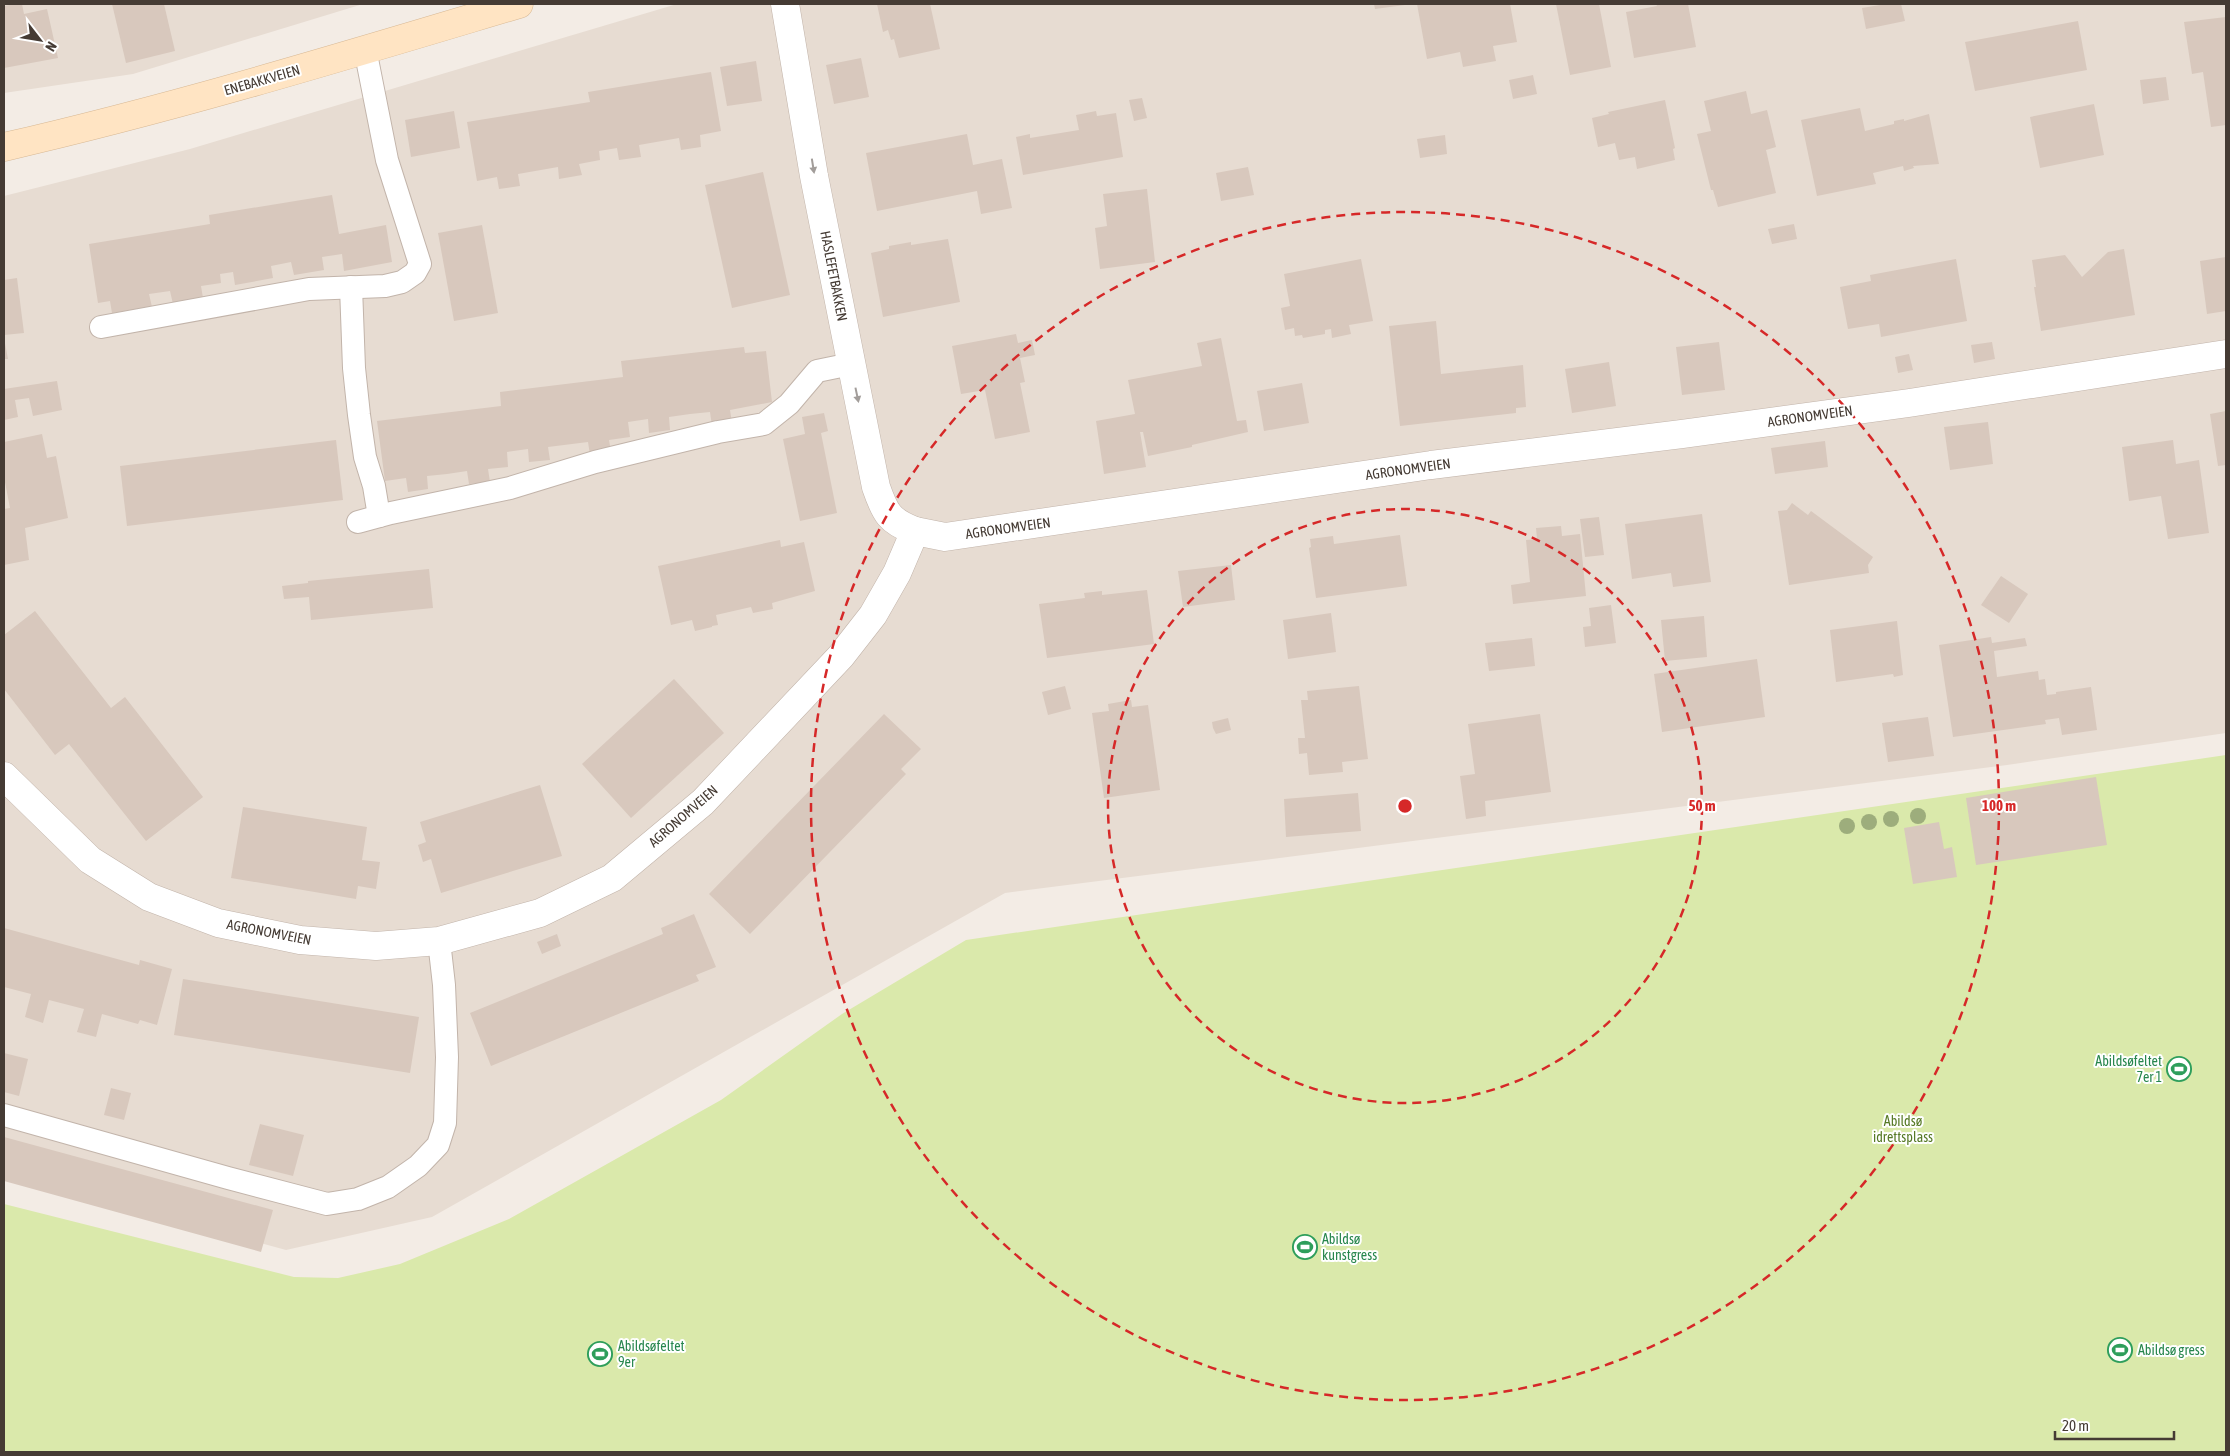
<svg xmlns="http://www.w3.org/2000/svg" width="2230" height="1456" viewBox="0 0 2230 1456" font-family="'Asap Condensed',sans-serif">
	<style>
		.residential { fill: #e7dcd2 }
		.green { fill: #dae9ab }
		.building { fill: #d8c8bd }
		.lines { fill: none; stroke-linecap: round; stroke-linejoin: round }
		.service-casing { stroke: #c2b4aa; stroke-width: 24 }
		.minor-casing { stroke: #c2b4aa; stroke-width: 29 }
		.secondary-casing { stroke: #d8b995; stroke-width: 29 }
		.service { stroke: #fff; stroke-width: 22 }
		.minor { stroke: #fff; stroke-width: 28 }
		.secondary { stroke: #ffe4c3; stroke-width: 28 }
		.tree { fill: #9dad7c }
		.oneway { fill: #a29d9a }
		.ring { fill: none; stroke: #d62828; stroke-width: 2.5; stroke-dasharray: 9 6 }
		.labels { text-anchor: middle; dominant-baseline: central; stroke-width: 4; stroke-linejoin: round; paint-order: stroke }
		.street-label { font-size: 14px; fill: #453b34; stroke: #fff }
		.leisure-label { font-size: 14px; fill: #27864d; stroke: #fff; text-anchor: start }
		.park-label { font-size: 14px; fill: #567926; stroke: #fff }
		.centre { fill: #d62828; stroke: #fff; stroke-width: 2.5 }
		.ring-label { font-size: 15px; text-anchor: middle; font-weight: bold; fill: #d62828; stroke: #fff; stroke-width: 4; stroke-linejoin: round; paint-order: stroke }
	</style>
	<rect width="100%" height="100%" fill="#f3ece5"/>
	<!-- residential -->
	<g class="residential">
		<polygon points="4,4 363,4 133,74 4,93"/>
		<polygon points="677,4 2226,4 2226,733 2007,765 1005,893 432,1217 286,1250 4,1172 4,196 190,149"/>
	</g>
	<!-- green -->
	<polygon class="green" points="2226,755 2226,1452 4,1452 4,1204 294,1277 338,1278 400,1264 509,1219 721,1100 842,1014 966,940"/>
	<!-- building -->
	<g class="building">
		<polygon points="15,4 22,4 24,14 47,9 58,58 4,68 4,6"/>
		<polygon points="112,4 164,4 175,51 126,63"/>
		<polygon points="877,4 930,4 940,49 899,58 894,39 891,40 888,30 883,32"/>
		<polygon points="1374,4 1405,4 1405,5 1375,9"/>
		<polygon points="1417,4 1510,4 1517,42 1493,46 1496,61 1463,67 1460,52 1427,59"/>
		<polygon points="1556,4 1599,4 1611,67 1570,75"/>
		<polygon points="1656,4 1688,4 1696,47 1634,58 1626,12 1657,6"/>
		<polygon points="1886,4 1901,4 1905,21 1866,29 1862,8"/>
		<polygon points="2226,17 2226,125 2211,127 2203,72 2192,74 2184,22"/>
		<polygon points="2078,21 2087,70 1975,91 1965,42"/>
		<polygon points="861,58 869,97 834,104 826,65"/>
		<polygon points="756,61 762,101 727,106 720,67"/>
		<polygon points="711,72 721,131 700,135 701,147 681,150 679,138 639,145 641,157 619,160 617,148 599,151 600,160 579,164 582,175 559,179 558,167 518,174 520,186 499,189 497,177 477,181 467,122 590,102 588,92"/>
		<polygon points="1533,75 1537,94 1513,99 1509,80"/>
		<polygon points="2166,77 2169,100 2143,104 2140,80"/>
		<polygon points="1746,91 1751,114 1767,110 1776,147 1766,150 1776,193 1718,207 1713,190 1711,190 1697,134 1711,131 1704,101"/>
		<polygon points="1142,98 1147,118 1134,121 1129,100"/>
		<polygon points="1665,100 1675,148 1673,149 1675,160 1637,169 1635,157 1619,160 1615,143 1598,147 1592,118 1609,114 1608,112"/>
		<polygon points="2094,104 2104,155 2040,168 2030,117"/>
		<polygon points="1860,108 1865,131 1894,124 1894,121 1904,119 1904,121 1929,114 1939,164 1913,166 1914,168 1904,171 1903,166 1873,173 1876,184 1817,196 1801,120"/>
		<polygon points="454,111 460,148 411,157 405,120"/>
		<polygon points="1096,111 1097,116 1116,113 1123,157 1023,175 1016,137 1030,134 1030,138 1079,130 1076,115"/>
		<polygon points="967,134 973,165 1002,159 1012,208 981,214 977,191 877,211 866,153"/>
		<polygon points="1445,135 1447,154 1420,158 1417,139"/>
		<polygon points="1248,167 1254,195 1221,201 1216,173"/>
		<polygon points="763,172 790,295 732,308 705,185"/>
		<polygon points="1147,189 1155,262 1100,269 1095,228 1107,226 1103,194"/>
		<polygon points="332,195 339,234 386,225 392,262 344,271 342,254 322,257 324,270 294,275 291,262 271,266 273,278 235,285 233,272 220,274 221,283 201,286 203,298 173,304 170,291 149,294 152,307 112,313 110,301 98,303 89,244 210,224 209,215"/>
		<polygon points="1794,224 1797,239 1772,244 1768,229"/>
		<polygon points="482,225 498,313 454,321 438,233"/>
		<polygon points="948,239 960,302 883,317 871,253 889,249 889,246 911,242 911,245"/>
		<polygon points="2124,249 2135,315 2041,331 2034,287 2036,287 2032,260 2065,255 2082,277 2108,252"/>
		<polygon points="2226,257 2226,311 2207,314 2200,261"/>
		<polygon points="1361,259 1373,321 1349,325 1351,334 1332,338 1331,329 1325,330 1325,334 1303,338 1302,335 1295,336 1294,328 1285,330 1281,308 1290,306 1284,274"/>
		<polygon points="1956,259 1967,321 1881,337 1879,324 1848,329 1840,287 1871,281 1870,275"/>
		<polygon points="17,278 24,333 4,335 4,280"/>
		<polygon points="1436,321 1441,374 1523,365 1526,407 1516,408 1516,413 1400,426 1389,326"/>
		<polygon points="1016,334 1018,343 1032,340 1035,355 1020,358 1025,382 1020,383 1030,432 995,439 985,390 961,394 952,346"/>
		<polygon points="4,338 8,359 4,359"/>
		<polygon points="1221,338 1237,421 1246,420 1248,432 1192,445 1192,447 1148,456 1143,432 1140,432 1146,467 1104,474 1096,421 1135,414 1128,380 1202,366 1197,343"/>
		<polygon points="1719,342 1725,390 1682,395 1676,347"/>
		<polygon points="1992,342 1995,359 1974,363 1971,345"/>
		<polygon points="744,347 745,353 766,351 772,402 730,410 732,423 712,426 710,412 690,414 669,417 670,430 649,433 648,419 628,422 630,437 609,440 611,452 590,455 588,442 548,447 550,460 529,462 528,449 507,452 508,467 488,469 490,482 469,484 467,471 447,474 427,476 428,489 408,492 406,478 385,481 377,421 501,406 500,392 623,377 621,361"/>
		<polygon points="1909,354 1913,370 1898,373 1895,357"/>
		<polygon points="1609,362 1616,406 1572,413 1565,369"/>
		<polygon points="57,381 62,410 33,416 29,398 15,400 18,417 4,420 4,389"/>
		<polygon points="1302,383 1309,423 1264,431 1257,391"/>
		<polygon points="2226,411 2226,465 2218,466 2210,414"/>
		<polygon points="824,413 828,431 821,433 837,513 800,521 783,439 805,434 802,417"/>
		<polygon points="1988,422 1993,464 1950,470 1944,427"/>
		<polygon points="42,434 47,458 56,456 68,518 25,528 29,560 4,565 4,509 10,508 4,477 4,442"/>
		<polygon points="336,440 343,500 127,526 120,466"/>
		<polygon points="2173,440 2176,464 2199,460 2209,533 2168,539 2161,496 2129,501 2122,447"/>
		<polygon points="1825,441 1828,467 1775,474 1771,448"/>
		<polygon points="1792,503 1808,515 1811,511 1873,557 1868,565 1869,573 1789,585 1778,511 1787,510"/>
		<polygon points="1702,514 1711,582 1673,587 1671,573 1632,579 1625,524"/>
		<polygon points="1599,517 1604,555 1585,557 1580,519"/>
		<polygon points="1561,526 1562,536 1580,534 1586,596 1513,604 1511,585 1530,582 1526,540 1537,539 1536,528"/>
		<polygon points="1400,535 1407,586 1316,598 1309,548 1311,547 1310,539 1333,536 1334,544"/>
		<polygon points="780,540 781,547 804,542 815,591 772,603 773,609 753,613 751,607 716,615 718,625 712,626 712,627 695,631 692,620 671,625 658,566"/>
		<polygon points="1231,565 1235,600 1183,607 1178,571"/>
		<polygon points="429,569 433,608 311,620 309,597 284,599 282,586 308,583 308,581"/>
		<polygon points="2001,576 2028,594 2009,623 1981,605"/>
		<polygon points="1147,590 1154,644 1047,658 1039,604 1085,598 1084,593 1102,591 1102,595"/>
		<polygon points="1611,605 1616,643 1585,647 1583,627 1591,626 1589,608"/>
		<polygon points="35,611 111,708 125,697 203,797 146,841 69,744 55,755 4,689 4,635"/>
		<polygon points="1331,613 1336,652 1288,659 1283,620"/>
		<polygon points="1704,616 1707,657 1665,661 1661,620"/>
		<polygon points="1897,621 1903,675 1894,677 1893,674 1836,682 1830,630"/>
		<polygon points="1991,637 1992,643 2025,638 2027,646 1994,651 1997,677 2038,671 2039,680 2045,679 2047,695 2056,694 2056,692 2091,687 2097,730 2062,735 2059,718 2045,720 2046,724 1953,737 1939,645"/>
		<polygon points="1532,638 1535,666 1489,671 1485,643"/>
		<polygon points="1757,659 1765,717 1662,732 1654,674"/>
		<polygon points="674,679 724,733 631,818 582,764"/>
		<polygon points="1065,686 1071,709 1048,715 1042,692"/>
		<polygon points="1359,686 1368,759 1342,762 1343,772 1309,775 1307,753 1299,754 1298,738 1305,738 1301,700 1308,700 1307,691"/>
		<polygon points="1131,700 1132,707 1148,705 1160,790 1104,798 1092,713 1109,711 1108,704"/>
		<polygon points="884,714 921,749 901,769 906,774 750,934 709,894"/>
		<polygon points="1540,714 1551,792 1485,801 1486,816 1466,819 1460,776 1475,774 1468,724"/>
		<polygon points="1928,717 1934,756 1888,762 1882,723"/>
		<polygon points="1228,718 1231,730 1216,734 1213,728 1212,722"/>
		<polygon points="2096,777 2107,845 1976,865 1966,798"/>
		<polygon points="540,785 562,856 441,893 431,859 423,862 418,845 426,842 420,822"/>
		<polygon points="1358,793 1361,831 1286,837 1284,799"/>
		<polygon points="243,807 367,827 362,860 380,862 376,889 358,886 356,899 231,878"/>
		<polygon points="1939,822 1944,849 1952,847 1957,877 1913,884 1904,828"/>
		<polygon points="694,914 716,967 696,975 699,981 491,1066 470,1013 663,934 661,928"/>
		<polygon points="4,928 139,965 140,960 172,969 157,1025 140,1020 138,1024 102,1014 96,1037 77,1032 84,1009 49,1000 43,1023 25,1017 31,994 4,987"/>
		<polygon points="557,934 561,946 542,954 537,942"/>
		<polygon points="183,979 419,1017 410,1073 174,1035"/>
		<polygon points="4,1053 28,1059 19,1096 4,1092"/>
		<polygon points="111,1088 131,1093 124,1120 104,1115"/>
		<polygon points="260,1124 304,1135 293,1176 249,1165"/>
		<polygon points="4,1137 273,1210 261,1252 4,1181"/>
	</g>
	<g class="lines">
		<defs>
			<g id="service">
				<polyline points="351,287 354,368 359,415 365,457 374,486 379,516"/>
				<polyline points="101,327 309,289 385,286 402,282 415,273 420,264 387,160 365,49"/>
				<polyline points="358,522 391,513 510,488 595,462 718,432 764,424 789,404 817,371 851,364"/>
				<polyline points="4,1115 228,1178 327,1204 358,1199 388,1187 418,1166 438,1145 445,1123 447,1057 444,985 439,941"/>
			</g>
			<g id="minor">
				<path d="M785 4 814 176 876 487C885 513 889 521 915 531"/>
				<polyline points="4,776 90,860 149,897 218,923 300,940 376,946 439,941 540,913 612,878 703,802 841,656 873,615 897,573 915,531 945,537 1431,465 1682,434 1909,403 2226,354"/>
			</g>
			<path id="secondary" d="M4 147C178 107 348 55 519 4"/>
		</defs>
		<!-- service casing -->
		<use href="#service" class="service-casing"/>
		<!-- minor casing -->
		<use href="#minor" class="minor-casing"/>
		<!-- secondary casing -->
		<use href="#secondary" class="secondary-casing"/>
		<!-- service -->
		<use href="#service" class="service"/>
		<!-- minor -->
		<use href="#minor" class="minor"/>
		<!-- secondary -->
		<use href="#secondary" class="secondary"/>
	</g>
	<!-- trees -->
	<g class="tree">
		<circle cx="1918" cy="816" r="8"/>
		<circle cx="1891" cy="819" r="8"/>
		<circle cx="1869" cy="822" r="8"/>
		<circle cx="1847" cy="826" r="8"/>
	</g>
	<!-- one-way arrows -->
	<defs><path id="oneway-solid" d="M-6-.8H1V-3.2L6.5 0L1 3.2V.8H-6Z" transform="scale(1.25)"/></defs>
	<g class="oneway">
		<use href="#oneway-solid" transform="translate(813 166) rotate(81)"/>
		<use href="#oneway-solid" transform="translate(857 395) rotate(78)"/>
	</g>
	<!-- distance rings -->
	<g class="ring">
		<circle cx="1405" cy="806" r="297"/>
		<circle cx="1405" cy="806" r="594"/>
	</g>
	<!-- icons -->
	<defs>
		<symbol id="stadium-ring" viewBox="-11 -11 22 22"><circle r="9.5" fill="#fff" stroke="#2e9e5b" stroke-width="1.5"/><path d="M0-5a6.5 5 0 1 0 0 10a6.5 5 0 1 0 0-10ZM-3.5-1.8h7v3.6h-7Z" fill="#2e9e5b"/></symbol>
	</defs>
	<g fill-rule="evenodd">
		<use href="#stadium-ring" x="2165" y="1055" width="28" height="28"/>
		<use href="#stadium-ring" x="1291" y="1233" width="28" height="28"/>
		<use href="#stadium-ring" x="2106" y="1336" width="28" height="28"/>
		<use href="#stadium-ring" x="586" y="1340" width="28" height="28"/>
	</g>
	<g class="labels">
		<!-- street labels -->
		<g class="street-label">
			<text transform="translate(262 80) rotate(-16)">ENEBAKKVEIEN</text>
			<text transform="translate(834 276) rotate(79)">HASLEFETBAKKEN</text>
			<text transform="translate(1810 416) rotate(-8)">AGRONOMVEIEN</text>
			<text transform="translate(1408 469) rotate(-8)">AGRONOMVEIEN</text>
			<text transform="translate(1008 528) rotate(-8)">AGRONOMVEIEN</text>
			<text transform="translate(683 816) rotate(-41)">AGRONOMVEIEN</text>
			<text transform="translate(269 932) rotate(11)">AGRONOMVEIEN</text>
		</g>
		<!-- leisure labels -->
		<g class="leisure-label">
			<text x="2162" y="1061" text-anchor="end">Abildsøfeltet<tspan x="2162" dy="16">7er 1</tspan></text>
			<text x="1322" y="1239">Abildsø<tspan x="1322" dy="16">kunstgress</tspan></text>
			<text x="618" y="1346">Abildsøfeltet<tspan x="618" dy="16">9er</tspan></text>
			<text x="2138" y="1350">Abildsø gress</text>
		</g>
		<!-- park labels -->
		<g class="park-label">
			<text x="1903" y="1121">Abildsø<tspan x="1903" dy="16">idrettsplass</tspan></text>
		</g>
	</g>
	<circle cx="1405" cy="806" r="8" class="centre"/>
	<g class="ring-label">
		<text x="1702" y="811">50 m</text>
		<text x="1999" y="811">100 m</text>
	</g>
	<!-- border -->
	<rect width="2230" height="1456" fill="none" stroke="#453b34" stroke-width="10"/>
	<!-- north arrow -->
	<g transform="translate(40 40) rotate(121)" stroke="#ffffff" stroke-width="4" paint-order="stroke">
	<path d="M0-4L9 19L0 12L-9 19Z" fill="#453b34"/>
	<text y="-8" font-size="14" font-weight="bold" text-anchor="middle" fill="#453b34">N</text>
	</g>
	<!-- scale -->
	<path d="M2055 1431v8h119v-8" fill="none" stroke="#453b34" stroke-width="2.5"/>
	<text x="2062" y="1431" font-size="15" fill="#453b34" stroke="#ffffff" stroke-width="4" paint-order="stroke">20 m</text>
</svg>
